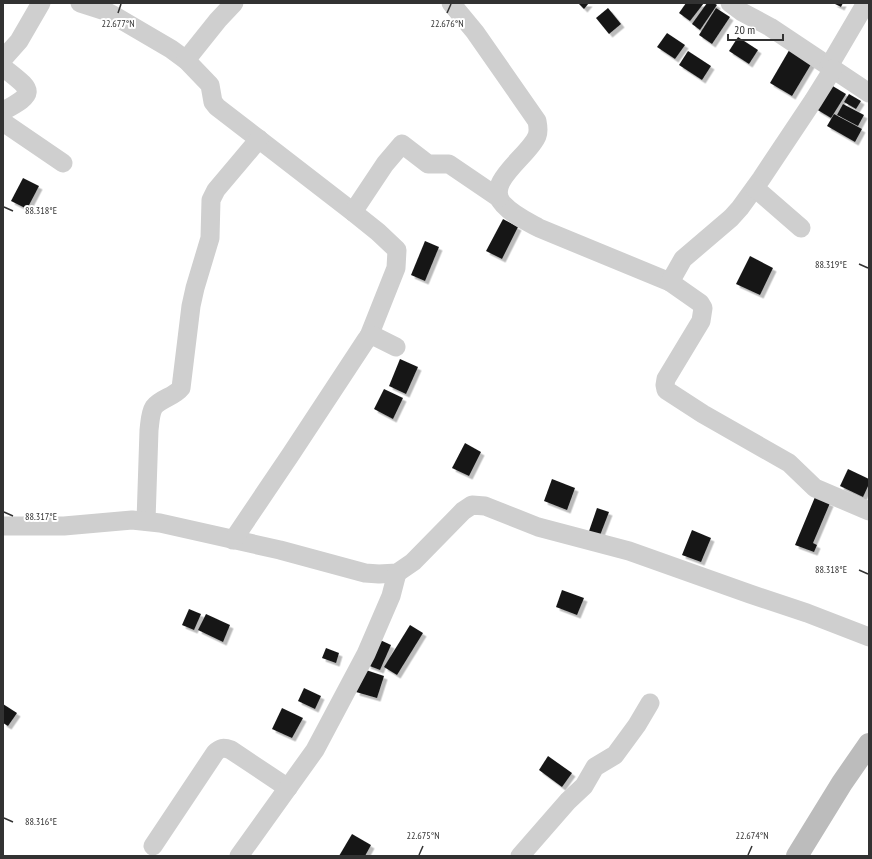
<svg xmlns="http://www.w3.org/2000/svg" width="872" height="859" viewBox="0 0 872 859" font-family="'PT Sans Narrow',sans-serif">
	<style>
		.building { fill: #191919; filter: url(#shadow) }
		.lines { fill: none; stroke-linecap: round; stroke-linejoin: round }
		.minor { stroke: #cfcfcf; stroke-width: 19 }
		.secondary { stroke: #bcbcbc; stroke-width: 22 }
		.ticks { fill: none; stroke: #323232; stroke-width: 1.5 }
		.ticks-label { font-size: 10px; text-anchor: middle; fill: #323232; stroke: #fff; stroke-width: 4; stroke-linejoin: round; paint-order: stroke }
	</style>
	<defs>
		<filter id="shadow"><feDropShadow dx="3.5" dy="3.5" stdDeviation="0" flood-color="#0004"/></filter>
	</defs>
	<rect width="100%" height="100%" fill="#fff"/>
	<!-- building -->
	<g class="building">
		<polygon points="578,3 589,3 584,9"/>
		<polygon points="686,3 704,3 690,21 679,13"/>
		<polygon points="707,3 714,3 717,5 700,30 692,24"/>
		<polygon points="833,3 843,3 841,7"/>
		<polygon points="608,8 621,24 609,34 596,18"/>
		<polygon points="716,8 730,17 712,44 699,35"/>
		<polygon points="667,33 685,45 675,59 657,47"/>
		<polygon points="738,37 758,50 749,64 729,51"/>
		<polygon points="791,47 813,61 792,96 770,83"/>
		<polygon points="688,51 711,66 702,80 679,65"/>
		<polygon points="831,85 846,94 831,118 816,109"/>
		<polygon points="849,94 861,101 856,109 844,102"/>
		<polygon points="843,104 864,115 858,126 837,115"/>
		<polygon points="834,114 862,129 855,142 827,126"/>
		<polygon points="23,178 39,186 27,209 11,201"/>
		<polygon points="503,219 518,227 502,259 486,251"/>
		<polygon points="425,241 439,247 425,281 411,275"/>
		<polygon points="750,256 773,268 760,295 736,284"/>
		<polygon points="400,359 418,367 406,394 389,386"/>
		<polygon points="384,389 403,398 393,419 374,409"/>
		<polygon points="465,443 481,452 469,476 452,468"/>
		<polygon points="848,469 869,479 869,484 863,497 840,486"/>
		<polygon points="552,479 575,488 567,510 544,501"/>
		<polygon points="815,497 830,503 813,543 817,545 814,552 795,545"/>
		<polygon points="597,508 609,512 599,538 588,534"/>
		<polygon points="692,530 711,538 701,562 682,555"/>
		<polygon points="562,590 584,598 577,615 556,607"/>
		<polygon points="189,609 201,614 194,630 182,625"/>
		<polygon points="206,614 230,625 223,642 198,630"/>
		<polygon points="410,625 423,633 397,675 384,667"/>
		<polygon points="378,639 391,645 380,670 367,665"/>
		<polygon points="326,648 339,653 336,663 322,658"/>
		<polygon points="363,669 384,676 377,698 356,692"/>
		<polygon points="304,688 321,696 315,709 298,701"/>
		<polygon points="3,704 17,713 8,726 3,723"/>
		<polygon points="282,708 303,718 292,738 272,729"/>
		<polygon points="548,756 572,773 562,787 539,770"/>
		<polygon points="352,834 371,845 365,856 339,856"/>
	</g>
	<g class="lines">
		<!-- minor -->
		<g class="minor">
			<polyline points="80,3 105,11 113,15 171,49 186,60 210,85 213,102 217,107 353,212 378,232 397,250 396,268 369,336"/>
			<path d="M451 3 475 32 537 121C538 126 539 131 537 136 530 155 483 183 503 204 513 215 526 221 539 228L670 282"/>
			<polyline points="730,3 742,12 770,27 869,93"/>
			<polyline points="3,59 19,41 41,3"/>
			<polyline points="186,60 218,20 234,3"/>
			<path d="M3 65 4 68C31 90 39 92 3 111"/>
			<polyline points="829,66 866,3"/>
			<polyline points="833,69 813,101 761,179 740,208 731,218 683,259 670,282 700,303 703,308 701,321 666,379 665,385 666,390 703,414 789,463 815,488 869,511"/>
			<polyline points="3,122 63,163"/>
			<polyline points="755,188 801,228"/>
			<polyline points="353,212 385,164 402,144 428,164 449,164 499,198"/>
			<path d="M146 521 149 430C150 423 150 413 154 407 161 398 174 397 181 388L191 306 195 288 210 238 211 200 216 190 259 139"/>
			<polyline points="3,526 64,526 132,520 160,523 280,550 365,573 379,574 397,573 413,562 463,511 472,505 485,506 538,527 629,551 750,594 807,613 869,637"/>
			<polyline points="233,540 291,454 366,340 369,336 374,336 396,347"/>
			<path d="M153 846 215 753C220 748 223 747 231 750L288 788"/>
			<polyline points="239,856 315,750 366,654 391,596 397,573"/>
			<polyline points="520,856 568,801 584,786 595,767 615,755 637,725 650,703"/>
		</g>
		<!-- secondary -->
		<polyline class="secondary" points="797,856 842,783 869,744"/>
	</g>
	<!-- ticks -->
	<path class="ticks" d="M118 13 121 4M447 13 451 4M4 207 13 211M859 264 868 268M4 512 13 516M859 570 868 574M4 818 13 822M419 855 423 846M748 855 752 846"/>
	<g class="ticks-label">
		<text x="118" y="27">22.677°N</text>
		<text x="447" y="27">22.676°N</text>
		<text x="41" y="214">88.318°E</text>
		<text x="831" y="268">88.319°E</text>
		<text x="41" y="520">88.317°E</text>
		<text x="831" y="573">88.318°E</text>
		<text x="41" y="825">88.316°E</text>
		<text x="423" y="839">22.675°N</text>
		<text x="752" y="839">22.674°N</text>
	</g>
	<!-- border -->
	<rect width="872" height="859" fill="none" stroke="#323232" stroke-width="8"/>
	<!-- scale -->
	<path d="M728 34v6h55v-6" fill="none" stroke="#323232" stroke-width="2"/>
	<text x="734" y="34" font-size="12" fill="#323232" stroke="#ffffff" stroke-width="3" paint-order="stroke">20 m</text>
</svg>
